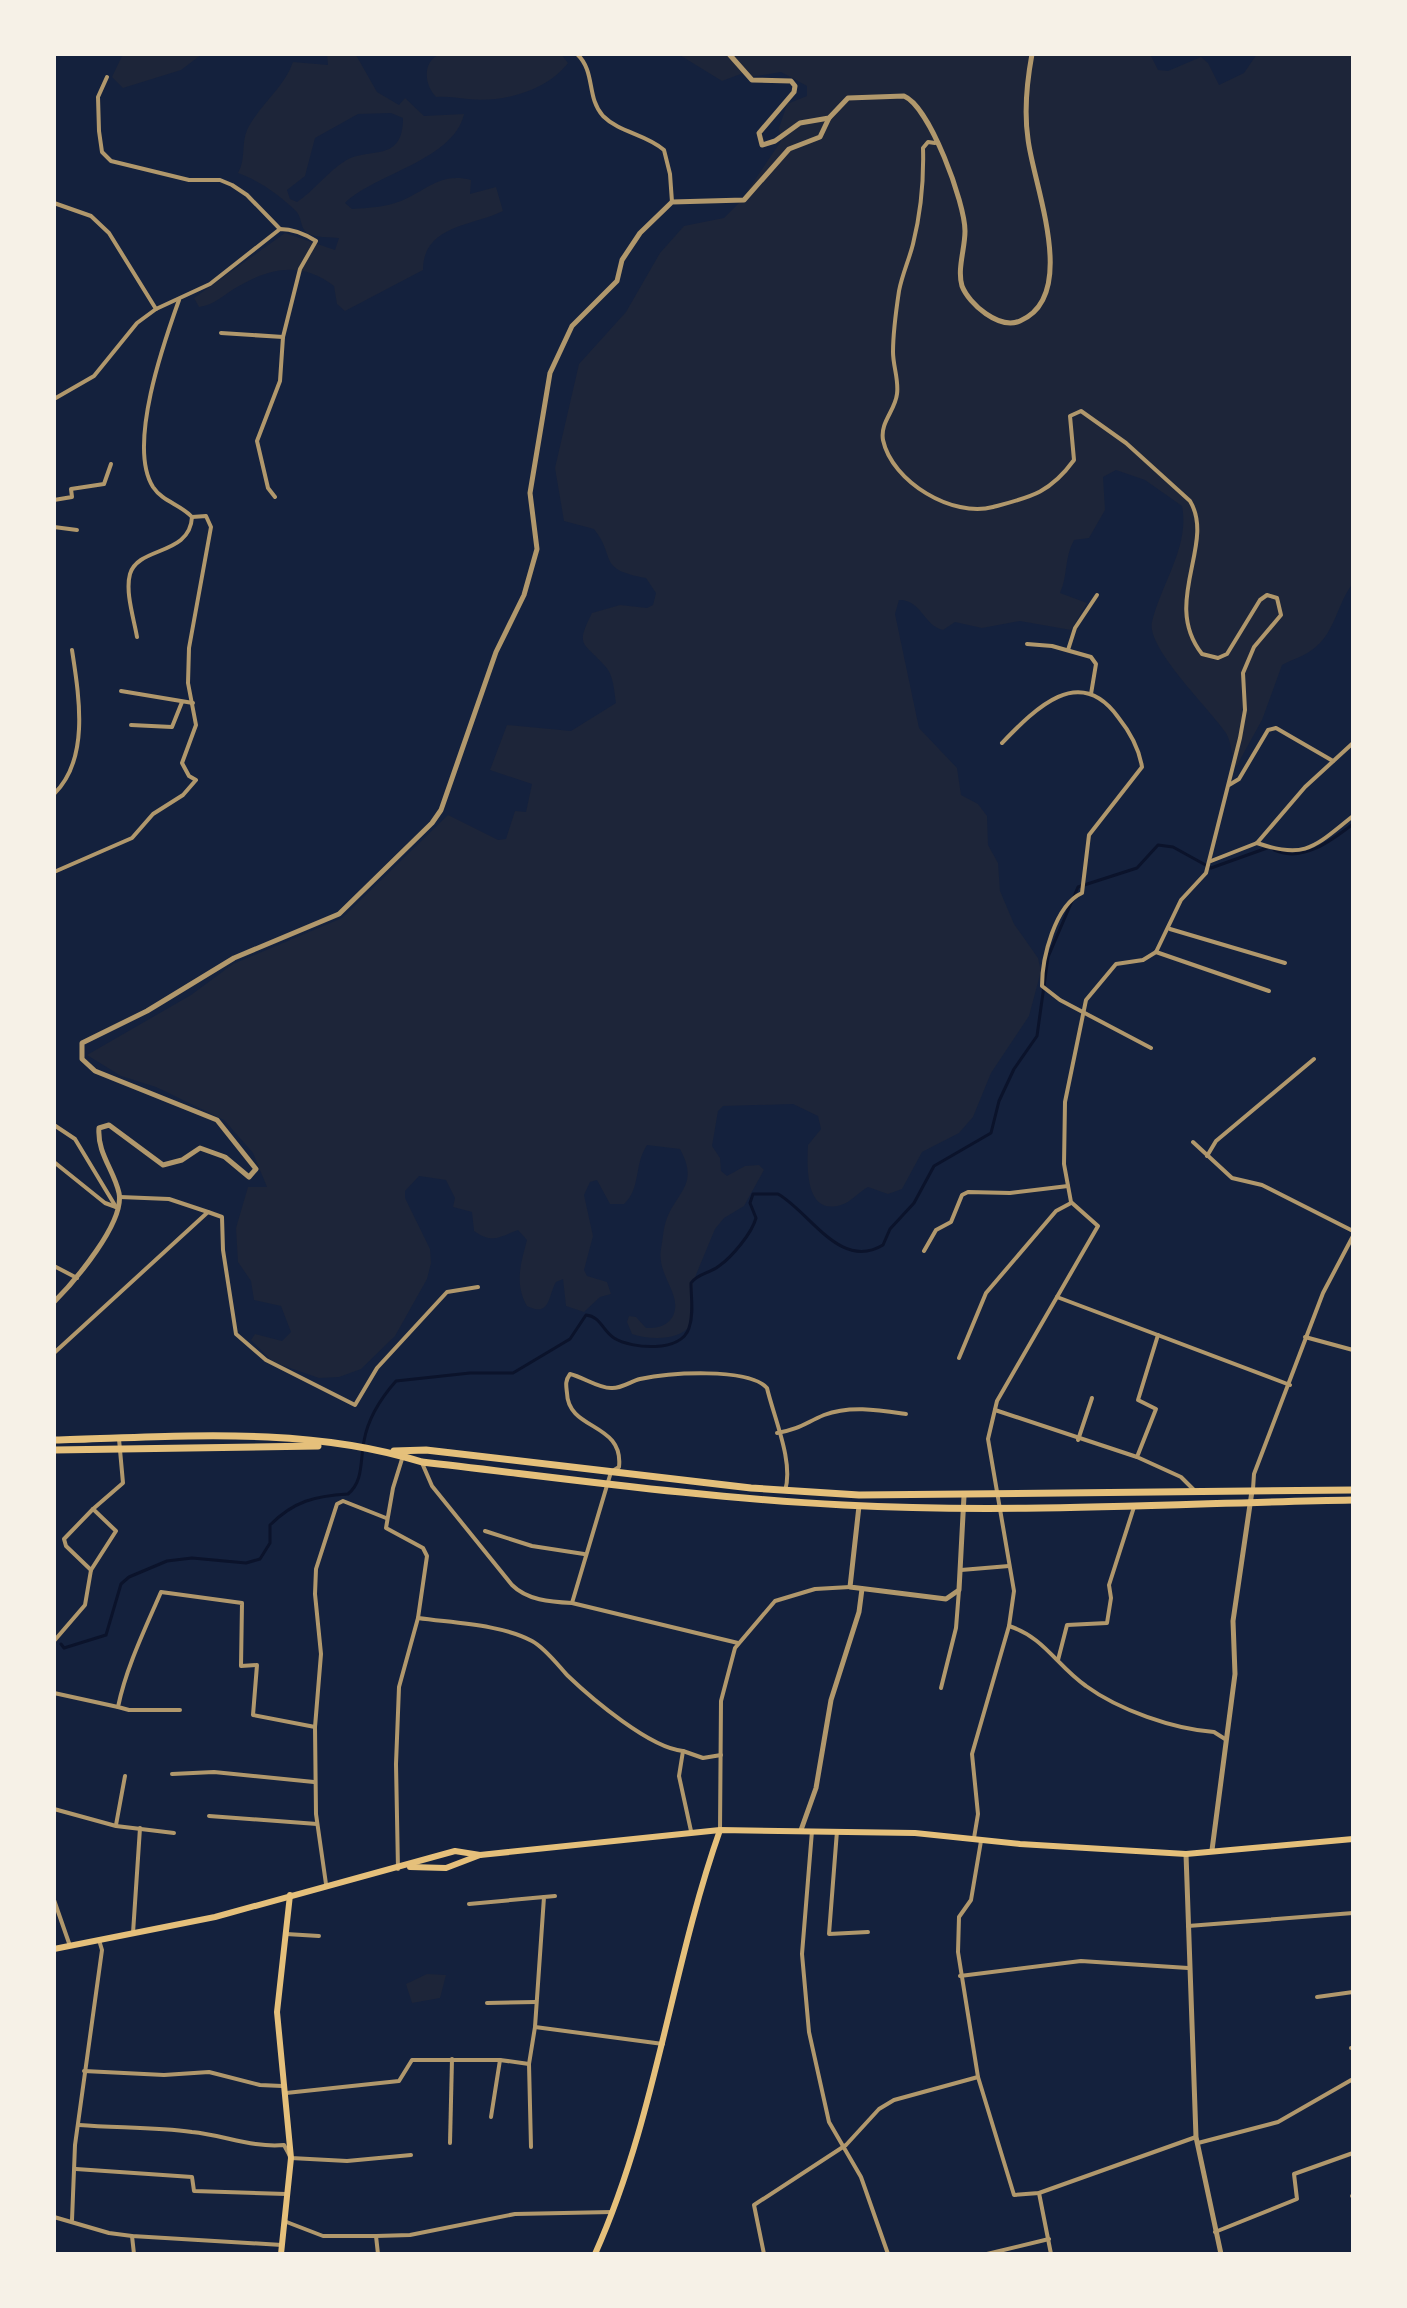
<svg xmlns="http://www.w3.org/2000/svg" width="1407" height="2308" viewBox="0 0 1407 2308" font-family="'Alegreya Sans',sans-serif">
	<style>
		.green { fill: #1d2539; fill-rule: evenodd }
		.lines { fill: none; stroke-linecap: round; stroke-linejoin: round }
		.stream { stroke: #0b132b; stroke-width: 3 }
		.minor { stroke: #b1986c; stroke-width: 4 }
		.tertiary { stroke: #b1986c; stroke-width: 5 }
		.secondary { stroke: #e5c07b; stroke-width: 6 }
		.trunk { stroke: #e5c07b; stroke-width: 7 }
	</style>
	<rect width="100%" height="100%" fill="#14213d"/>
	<!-- green -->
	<g class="green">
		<polygon points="123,54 202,54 181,70 123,88 112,77"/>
		<path d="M327 54 356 55 377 92 399 105 405 98 424 116 464 114C454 160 374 174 345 203L352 209C369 208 385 207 401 201 427 190 441 172 471 180L470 194 496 187 503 211C473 226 423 225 423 270L345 311 337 304 334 286C301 261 270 268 237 287 222 296 216 304 199 307L194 298 285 233 335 250 339 238C330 237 315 238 307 233 300 228 302 217 296 211 279 195 260 181 238 173 246 159 241 144 247 130 260 104 284 88 293 62L328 65ZM391 113 403 118C403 164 369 146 345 161 327 172 314 191 297 202L290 199 287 190 305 176 315 138 358 114Z"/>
		<path d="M440 54H561L568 63C547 91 502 103 468 99 456 98 448 96 436 97 424 84 422 62 440 54Z"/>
		<path d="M678 54H1150L1158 70 1168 71 1201 57 1208 63 1219 85 1244 73 1257 54H1353V583C1339 601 1335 628 1320 643 1309 655 1295 658 1282 665L1262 720 1236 767C1231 757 1232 743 1226 733 1211 710 1146 648 1152 622 1161 584 1190 546 1182 506L1145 480 1116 470 1103 477 1105 510 1089 538 1074 540C1064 558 1068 576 1060 593L1087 603 1071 630 1020 621 982 628 955 622 943 630C924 626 921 599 899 600L895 614 919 728 957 768 961 795 978 804 987 816 988 845 998 863 1000 891 1014 924 1038 958 1041 971 1029 1016 991 1073 973 1117 959 1133 922 1152 902 1189 888 1194 868 1187C859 1192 851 1202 841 1205 805 1216 807 1167 808 1145L821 1129 818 1116 793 1104 723 1106 718 1111 712 1146 720 1158 721 1171 727 1176 745 1166 759 1165 764 1170 744 1206 724 1218 715 1229 693 1282 691 1325C679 1341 650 1340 632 1334L627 1322 629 1316 636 1317 646 1328C659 1329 673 1324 675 1309 678 1291 657 1273 661 1249 663 1239 663 1228 667 1218 678 1191 699 1184 680 1149L647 1145C634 1164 641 1189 624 1204H610L597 1180 590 1182 584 1195 593 1236 584 1270 587 1276 607 1282 611 1294 600 1297 584 1312 566 1306 563 1279 556 1282C548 1295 551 1318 527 1306 514 1283 521 1263 527 1240L518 1230C499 1237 493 1244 474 1231L472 1212 453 1207 455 1198 446 1180 419 1176 405 1191V1198L430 1249 431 1263 427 1279 395 1336 361 1369 339 1377 319 1378 273 1362 251 1340 255 1334 282 1341 291 1332 281 1306 254 1300 251 1281 238 1262 236 1228 248 1187H267L253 1153 224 1120 156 1087 121 1076 87 1055 191 995 233 964 342 918 448 815 498 840 506 839 515 811 526 812 532 784 490 770 507 725 571 731 616 703C614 692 614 675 605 666 583 641 575 647 592 613L620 605 647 608 653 605 656 593 646 578C596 569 617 558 594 529L564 521 555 468 579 364 626 312 660 253 684 226 724 218 740 202 781 141 779 128 787 104 807 96V86L781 72 751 77 746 72 722 81Z"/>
		<polygon points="427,1974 446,1975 440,1998 412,2003 406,1984"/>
	</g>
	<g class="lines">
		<!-- stream -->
		<g class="stream">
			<path d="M1274 850C1302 863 1331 841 1353 824"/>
			<path d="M61 1644 64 1648 106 1635 121 1584 129 1577 167 1561 192 1558 246 1563 260 1559 270 1543V1525C294 1501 315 1496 348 1494 364 1481 360 1459 364 1441 368 1418 381 1398 396 1381L470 1373H513L570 1339 586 1315C600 1316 603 1331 614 1338 632 1349 681 1353 689 1328 694 1314 691 1298 691 1283 698 1273 709 1274 719 1266 732 1257 752 1233 756 1218L750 1203 753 1194H778C810 1212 840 1271 883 1245L890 1229 914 1203 934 1166 991 1133 999 1101 1014 1069 1037 1036 1048 957 1078 887 1137 868 1158 845 1173 847 1211 868 1267 848"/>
		</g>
		<!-- minor -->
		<g class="minor">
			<path d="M577 54C596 72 586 97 603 116 620 133 646 134 664 150L670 174 672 202"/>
			<polyline points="107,77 98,97 99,131 102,152 111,161 189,180 220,180 232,185 247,195 280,229"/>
			<path d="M935 143 928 142 923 148C924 182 921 212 913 244 909 260 902 275 899 291 896 311 893 332 893 352 893 366 899 380 897 394 895 411 880 422 883 440 892 482 953 518 993 507 1031 497 1050 493 1074 460L1070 416 1081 411 1126 443 1190 501C1216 544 1161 602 1202 654L1218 658 1227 654 1260 600 1267 595 1277 598 1281 615 1254 647 1243 673 1245 710 1240 738 1206 873 1181 900 1156 952 1143 960 1116 964 1086 1000 1065 1102 1064 1164 1071 1202 1098 1226 997 1401 988 1439 1014 1591 1009 1626 972 1754 978 1814 974 1838"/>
			<polyline points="54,203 91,216 109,233 156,309"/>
			<polyline points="221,333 283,337"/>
			<path d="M54 399 94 376 137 323 156 309 210 284 280 229C293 229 305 234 316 241L300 269 283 337 280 381 257 441 268 488 275 497"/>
			<polyline points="54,500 72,497 71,489 104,484 111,464"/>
			<polyline points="54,527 77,530"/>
			<path d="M137 637C134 619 125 592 130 574 138 546 190 556 192 517 180 504 163 502 153 487 127 446 164 342 179 300"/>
			<polyline points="1027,644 1052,646 1091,657 1096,664 1091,694"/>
			<polyline points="1068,650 1075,628 1097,595"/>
			<polyline points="121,691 193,703"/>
			<polyline points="131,725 172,727 182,702"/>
			<path d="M1002 743C1035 709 1079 663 1118 717 1130 732 1139 748 1142 767L1089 835 1082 893C1055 905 1042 958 1042 986L1060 1000 1151 1048"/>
			<polyline points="1229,785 1239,779 1268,730 1276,728 1333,761"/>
			<path d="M54 794C90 759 79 696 72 650"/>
			<path d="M1257 843C1306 860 1315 846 1353 816"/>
			<polyline points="1211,861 1257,843 1305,787 1353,743"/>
			<polyline points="54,872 132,838 153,814 183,795 196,780 189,776 182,763 196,725 188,683 189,648 211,527 206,516 192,517"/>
			<polyline points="1170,929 1285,963"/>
			<polyline points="1156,952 1269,991"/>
			<polyline points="54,1125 75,1139 116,1207"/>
			<polyline points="1193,1142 1232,1178 1262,1185 1353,1231"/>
			<polyline points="1207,1156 1216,1141 1314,1059"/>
			<polyline points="54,1162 105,1203 116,1207"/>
			<polyline points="208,1212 222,1217 223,1250 236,1334 266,1360 355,1405 377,1368 447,1292 478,1287"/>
			<polyline points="924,1251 936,1230 951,1222 962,1195 968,1192 1010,1193 1068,1186"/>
			<polyline points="54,1266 77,1278"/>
			<polyline points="1057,1297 1290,1385"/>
			<polyline points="1158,1335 1138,1400 1156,1409 1137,1457 1181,1477 1195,1491"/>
			<polyline points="1305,1337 1353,1350"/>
			<polyline points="54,1353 208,1212 169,1199 120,1197"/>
			<polyline points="959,1358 986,1293 1056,1211 1071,1203"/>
			<polyline points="995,1410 1137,1457"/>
			<path d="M777 1433C800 1429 805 1423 824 1415 850 1405 879 1410 906 1414"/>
			<polyline points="1078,1440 1092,1398"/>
			<path d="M422 1463 432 1486 512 1585C527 1600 550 1602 572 1603L611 1472 619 1467C624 1422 568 1431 567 1393 566 1385 565 1381 570 1374 583 1377 598 1388 611 1388 621 1389 631 1381 640 1379 668 1373 748 1367 767 1388 774 1418 794 1462 785 1491"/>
			<polyline points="1253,1489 1254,1474 1323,1293 1353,1236"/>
			<polyline points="485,1531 532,1546 584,1554"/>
			<polyline points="91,1570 66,1546 64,1539 93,1509"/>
			<polyline points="961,1570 1009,1566"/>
			<polyline points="572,1603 738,1643"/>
			<path d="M418 1618C453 1623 500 1624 532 1641 545 1648 557 1664 567 1675 592 1699 650 1748 683 1751L679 1776 691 1831"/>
			<path d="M1009 1626C1044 1637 1057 1666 1086 1686 1119 1710 1173 1729 1214 1732L1225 1739"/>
			<polyline points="54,1641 85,1605 91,1570 116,1531 93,1509 123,1483 119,1439"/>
			<polyline points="1058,1660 1067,1625 1107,1623 1111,1598 1109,1585 1134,1507"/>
			<polyline points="941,1688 956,1628 959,1590"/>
			<polyline points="54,1693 118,1707"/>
			<path d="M180 1710H129L118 1707C126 1668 145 1629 161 1592L242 1603 241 1666 257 1665 253 1715 315 1727 316 1814 326 1884"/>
			<polyline points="315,1727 321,1654 315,1594 316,1569 337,1504 343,1501 386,1518"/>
			<polyline points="683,1751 703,1758 721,1755"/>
			<polyline points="172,1774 214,1772 314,1782"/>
			<polyline points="54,1809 116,1826 174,1833"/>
			<polyline points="209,1816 317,1824"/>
			<polyline points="116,1825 125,1776"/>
			<polyline points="720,1830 721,1701 735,1648 775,1601 815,1589 850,1587"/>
			<polyline points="812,1831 802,1954 809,2032 829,2122 861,2177 888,2254"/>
			<polyline points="837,1831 829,1934 868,1932"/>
			<polyline points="981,1841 971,1900 959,1917 958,1952 978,2077 1014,2195 1039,2193 1196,2137"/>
			<polyline points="398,1869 396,1764 399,1687 418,1618 427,1556 423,1548 386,1528 393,1488 402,1459"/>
			<polyline points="54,1900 70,1946"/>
			<polyline points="469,1904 544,1897"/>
			<polyline points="1188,1926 1353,1913"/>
			<polyline points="133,1933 140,1828"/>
			<polyline points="286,1934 319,1936"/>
			<polyline points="960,1976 1081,1961 1188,1968"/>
			<polyline points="1317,1997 1353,1992"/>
			<polyline points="487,2003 536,2002"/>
			<polyline points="535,2027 663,2044"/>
			<polyline points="1351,2048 1353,2048"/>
			<polyline points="500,2060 529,2064 535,2027 544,1897 555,1896"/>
			<polyline points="529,2064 531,2147"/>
			<polyline points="84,2071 164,2075 209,2072 260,2085 282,2086"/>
			<polyline points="286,2093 399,2081 412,2060 500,2060 491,2117"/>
			<path d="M79 2125C116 2128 154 2127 192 2132 223 2135 253 2148 284 2145L291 2158 347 2161 411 2155"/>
			<polyline points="450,2143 452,2059"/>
			<polyline points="1198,2143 1278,2122 1353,2079"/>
			<polyline points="76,2169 192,2177 194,2191 286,2194"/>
			<polyline points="1039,2193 1051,2254"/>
			<polyline points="1352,2196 1353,2196"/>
			<polyline points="54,2217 109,2233 132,2236 282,2245"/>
			<polyline points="72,2220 75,2145 102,1950 99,1940"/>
			<polyline points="284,2221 323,2236 376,2236 410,2235 515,2214 612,2212"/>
			<polyline points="1215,2232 1297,2199 1294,2174 1353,2153"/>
			<polyline points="132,2236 134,2254"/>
			<polyline points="376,2236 378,2254"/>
			<polyline points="764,2254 754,2205 846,2145 879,2109 894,2100 978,2077"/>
			<polyline points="987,2254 1049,2239"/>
		</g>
		<!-- tertiary -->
		<g class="tertiary">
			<path d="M729 54 752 80 791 81 795 86 794 92 759 133 762 145 775 141 800 123 829 118 848 98 904 96C930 107 965 203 965 231 965 249 957 269 962 286 969 304 999 330 1020 321 1080 296 1033 184 1028 139 1024 112 1027 81 1032 54"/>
			<path d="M54 1302C75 1281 125 1222 119 1193 114 1170 97 1153 99 1128L109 1125 163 1165 182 1160 200 1148 225 1157 249 1177 256 1169 217 1120 95 1071 82 1059V1043L147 1011 234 958 339 914 432 823 441 810 496 652 524 595 537 549 530 493 550 373 572 326 617 281 622 260 640 233 672 202 744 200 789 149 820 137 829 118"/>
			<polyline points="859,1506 850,1587 946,1599 959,1590 964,1496"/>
			<polyline points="801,1830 816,1788 831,1700 859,1612 862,1589"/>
			<polyline points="1212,1850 1235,1674 1233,1621 1252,1491"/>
			<polyline points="1186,1854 1196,2137 1221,2254"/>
		</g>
		<!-- secondary -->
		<g class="secondary">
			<polyline points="410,1867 446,1868 480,1855"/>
			<polyline points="54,1949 215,1917 455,1851 480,1855 720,1830 915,1833 1020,1844 1186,1854 1353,1839"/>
			<polyline points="281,2254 291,2158 277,2012 290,1895"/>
			<path d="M595 2254C656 2118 671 1969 720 1830"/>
		</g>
		<!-- trunk -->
		<g class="trunk">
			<path d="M54 1440C175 1437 305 1425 422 1462 562 1478 703 1498 844 1505 1013 1514 1184 1503 1353 1500"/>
			<polyline points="54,1450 318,1446"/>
			<polyline points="394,1451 426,1450 751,1488 859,1495 1353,1490"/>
		</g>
	</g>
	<!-- border -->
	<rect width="1407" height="2308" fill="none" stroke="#f6f1e7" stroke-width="112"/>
</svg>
